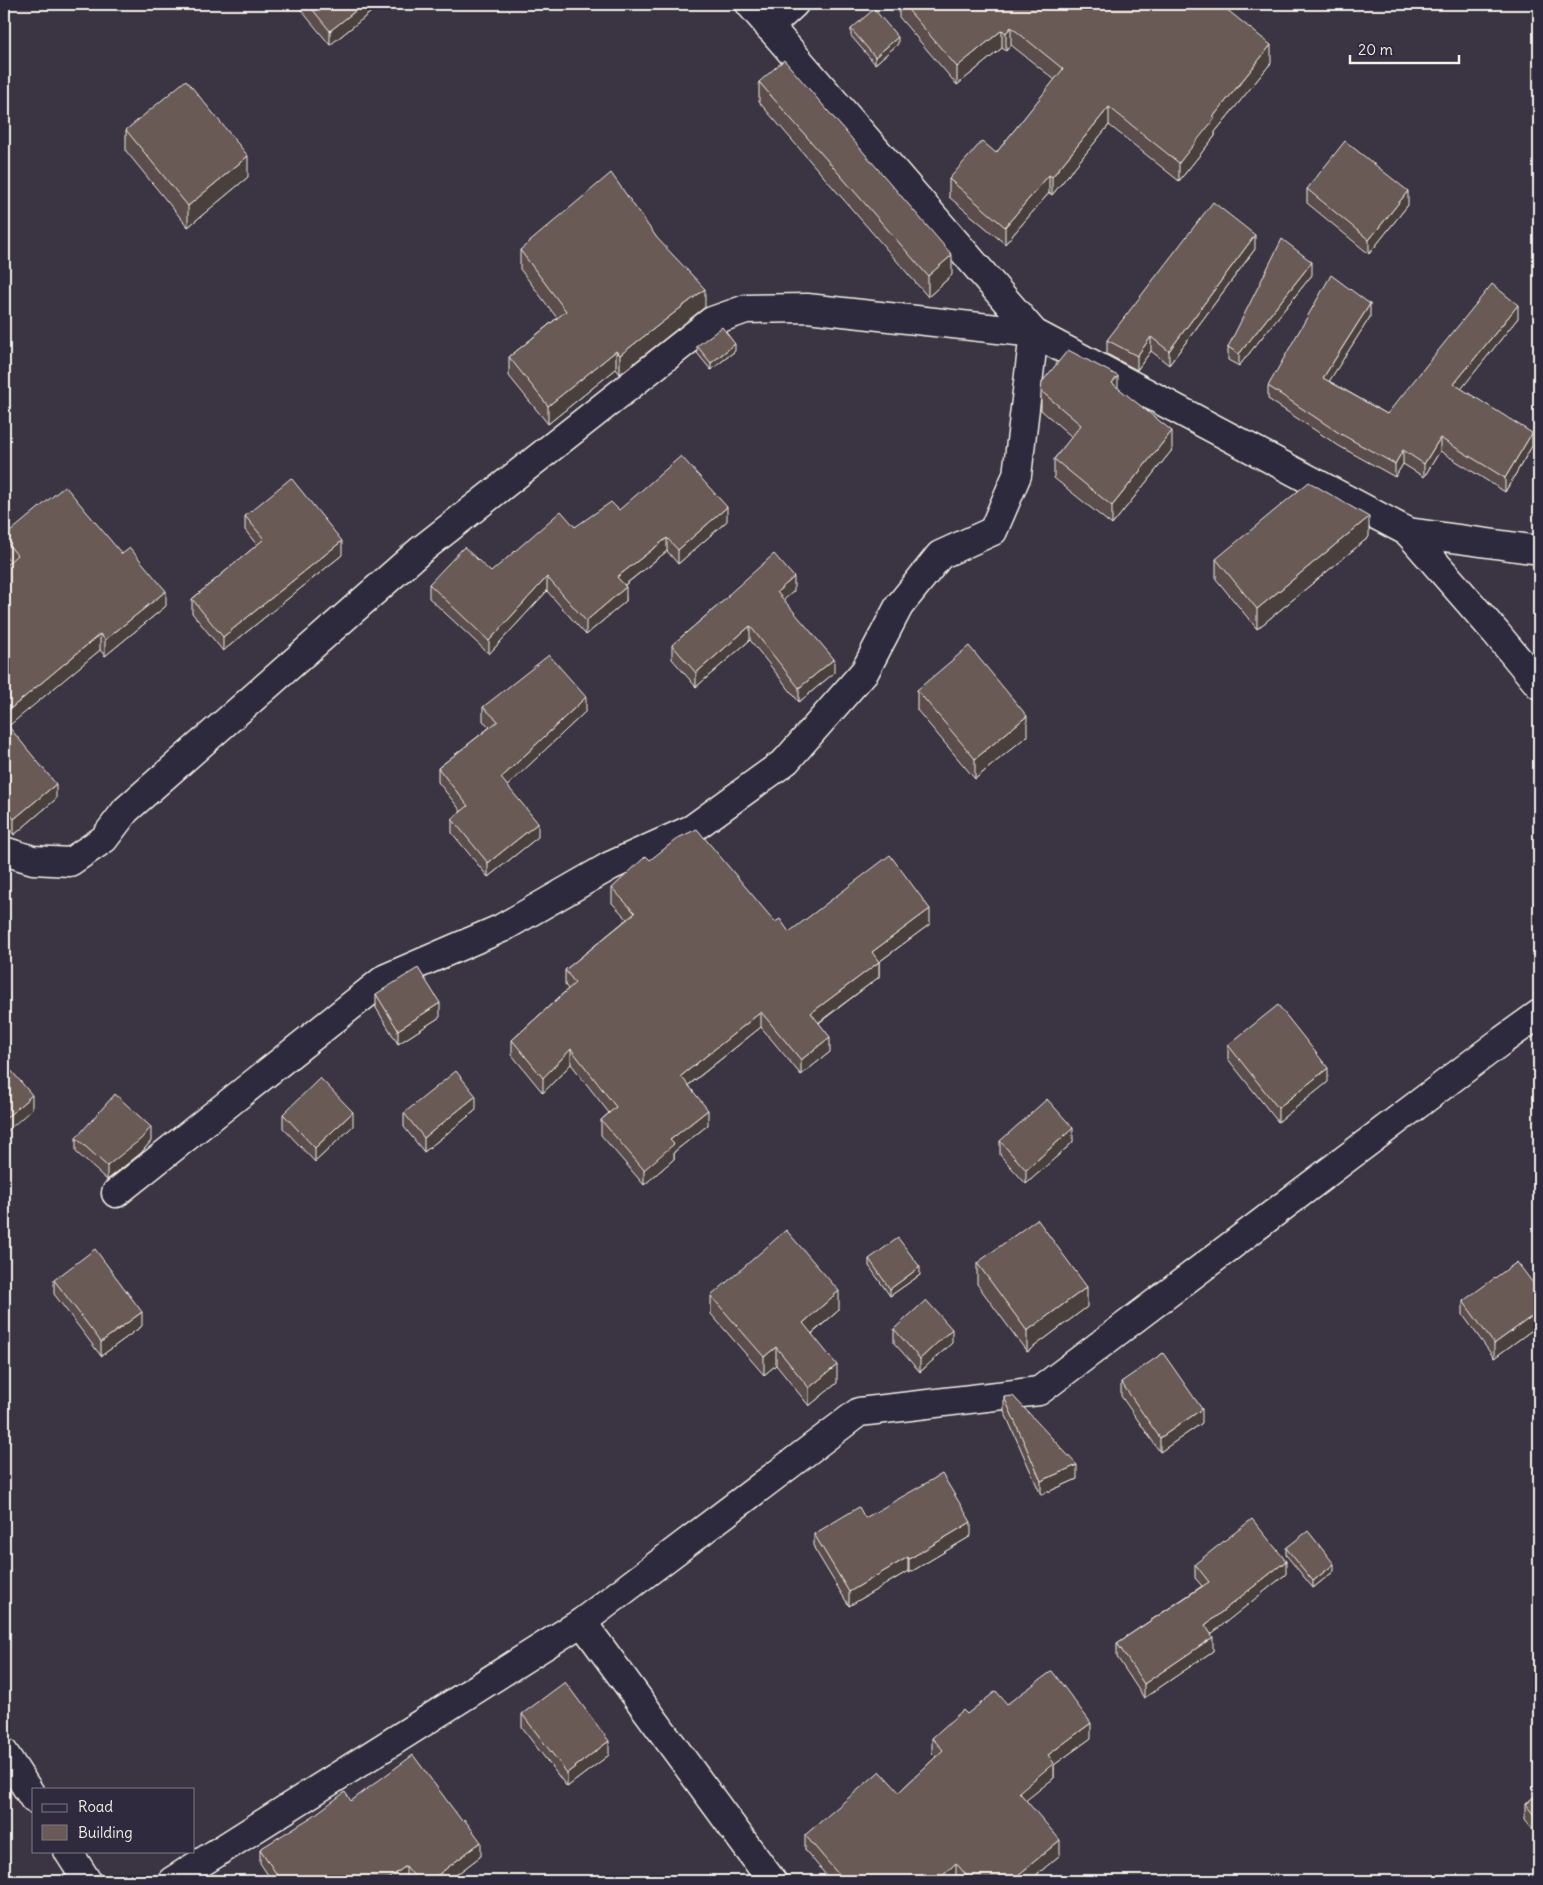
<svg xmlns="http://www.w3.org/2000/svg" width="1543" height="1885" viewBox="0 0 1543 1885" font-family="Delius,sans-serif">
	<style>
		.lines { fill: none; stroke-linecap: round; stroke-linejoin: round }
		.street-casing { stroke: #f4f1e8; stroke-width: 31 }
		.secondary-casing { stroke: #f4f1e8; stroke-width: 31 }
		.street { stroke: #2f2a3d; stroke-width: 28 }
		.secondary { stroke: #2f2a3d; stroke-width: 28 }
		.wall { fill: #5a4d4b; stroke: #f4f1e8 }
		.shaded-wall { fill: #4a3f3d; stroke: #f4f1e8 }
		.building { fill: #695a57; stroke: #f4f1e8 }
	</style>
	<rect width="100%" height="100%" fill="#3b3442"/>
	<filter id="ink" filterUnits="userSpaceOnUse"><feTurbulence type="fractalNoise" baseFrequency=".02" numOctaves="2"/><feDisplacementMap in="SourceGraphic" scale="10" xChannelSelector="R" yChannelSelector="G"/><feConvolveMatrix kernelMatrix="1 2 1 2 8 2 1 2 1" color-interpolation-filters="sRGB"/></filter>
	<g filter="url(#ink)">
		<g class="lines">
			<defs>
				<g id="street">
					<polyline points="769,27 794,4"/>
					<polyline points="1408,532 1539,550"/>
					<polyline points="4,851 33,860 70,862 104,839 126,810 421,550 712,321 746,309 807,308 1034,333 1017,475 993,531 940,555 899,606 865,671 786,761 692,829 610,866 502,928 386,978 116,1193"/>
					<polyline points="582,1622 772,1881"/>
					<polyline points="4,1753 34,1799"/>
					<polyline points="68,1851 87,1881"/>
					<polyline points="172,1881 582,1622 859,1412 1039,1391 1503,1040 1539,1014"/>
				</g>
				<polyline id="secondary" points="750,4 1034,333 1408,532 1497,634 1539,685"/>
			</defs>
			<!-- street casing -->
			<use href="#street" class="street-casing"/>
			<!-- secondary casing -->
			<use href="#secondary" class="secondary-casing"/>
			<!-- street -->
			<use href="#street" class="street"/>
			<!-- secondary -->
			<use href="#secondary" class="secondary"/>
		</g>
		<!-- wall -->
		<g class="wall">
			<polygon points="296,4 381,4 330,45"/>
			<polygon points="899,4 903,4 1271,63 1215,132 1215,136 1179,181 1109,125 1052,195 1049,193 1005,244 949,197 949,179 996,153 1055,80 1011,45 1006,51 1002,48 957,85 899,17"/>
			<polygon points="851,29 898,44 875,64 851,36"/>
			<polygon points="759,82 952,275 928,297 759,102"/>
			<polygon points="126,130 248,177 188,227 126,151"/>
			<polygon points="1307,189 1408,205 1369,254 1307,203"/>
			<polygon points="1255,249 1169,365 1151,351 1137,370 1107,354 1107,340"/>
			<polygon points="520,250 705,307 620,374 616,369 548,424 509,376 509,357 557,318 520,269"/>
			<polygon points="1312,275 1239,366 1228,360 1228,347"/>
			<polygon points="1370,317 1329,381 1387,414 1518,318 1461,389 1532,446 1505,492 1440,451 1424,477 1403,464 1395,477 1339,446 1268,399 1268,386"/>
			<polygon points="697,346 735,351 711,370 697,353"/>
			<polygon points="1118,388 1172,450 1112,525 1054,478 1054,459 1072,437 1041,410 1041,391"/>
			<polygon points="619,510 727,521 678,564 667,551 625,585 626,601 586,635 547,591 489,654 429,598 429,584 491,572 575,527"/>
			<polygon points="245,516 342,555 223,651 192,613 192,599 257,545 245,530"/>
			<polygon points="4,537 166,606 105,656 100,650 8,726 56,799 14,835 4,823 4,567 10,562 4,555"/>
			<polygon points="1369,537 1257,629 1216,579 1216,559"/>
			<polygon points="794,591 783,600 834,673 799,702 750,640 696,687 672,659 672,645 728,597 728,595"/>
			<polygon points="917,690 1027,736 975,779 917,710"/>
			<polygon points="483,707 586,711 507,786 538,837 488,877 452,833 452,819 461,811 438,782 438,768 490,727 483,721"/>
			<polygon points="650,860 775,922 789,932 930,924 879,962 879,977 819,1023 830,1052 801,1075 761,1027 689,1085 708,1125 674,1152 674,1159 644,1185 601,1135 601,1120 609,1113 571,1064 543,1093 512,1055 512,1040 568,989 565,985 565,970 627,919 612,903 612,888"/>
			<polygon points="376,994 440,1017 398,1044 376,1008"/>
			<polygon points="1228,1045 1328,1082 1278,1122 1228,1059"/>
			<polygon points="476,1110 424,1152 404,1127 404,1113"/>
			<polygon points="283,1114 353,1126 315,1162 283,1128"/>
			<polygon points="76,1138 151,1141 141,1153 107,1180 76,1152"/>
			<polygon points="1000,1141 1073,1142 1026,1184 1000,1155"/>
			<polygon points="869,1259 920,1275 890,1296 869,1266"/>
			<polygon points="977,1263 1087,1307 1027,1352 977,1284"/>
			<polygon points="54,1280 142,1326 101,1356 54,1294"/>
			<polygon points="1539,1291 1539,1325 1494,1358 1463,1315 1463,1301"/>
			<polygon points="711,1296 839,1310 812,1334 837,1383 809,1406 776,1365 764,1375 711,1314"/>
			<polygon points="894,1329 952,1343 920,1372 894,1343"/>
			<polygon points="1121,1382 1202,1423 1160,1452 1121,1396"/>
			<polygon points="1004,1397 1077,1479 1041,1495 1004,1411"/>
			<polygon points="865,1518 971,1536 909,1573 908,1571 849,1606 814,1548 814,1534"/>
			<polygon points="1286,1548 1334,1571 1313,1588 1286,1555"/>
			<polygon points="1195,1564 1286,1574 1211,1634 1213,1651 1144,1698 1117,1657 1117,1643 1202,1586 1195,1578"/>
			<polygon points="1007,1704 1091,1738 1054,1765 1054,1778 1026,1800 1060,1855 1029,1881 959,1881 956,1878 952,1881 831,1881 805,1850 805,1835 899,1792 936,1757 932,1753 932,1738 967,1714"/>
			<polygon points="522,1714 609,1755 567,1787 522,1728"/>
			<polygon points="1539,1793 1539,1838 1525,1820 1525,1804"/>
			<polygon points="351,1801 481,1856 448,1881 407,1881 406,1880 404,1881 272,1881 260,1863 260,1849"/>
		</g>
		<!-- shaded-wall -->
		<g class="shaded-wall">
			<polygon points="364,4 381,4 330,45 330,31"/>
			<polygon points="1011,27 1011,45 1006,51 1006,33"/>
			<polygon points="1002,30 1002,48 957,85 957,67"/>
			<polygon points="898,37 898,44 875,64 875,57"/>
			<polygon points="1271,45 1271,63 1215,132 1215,136 1179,181 1179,163 1213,117"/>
			<polygon points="7,78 7,90 4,93 4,80"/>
			<polygon points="1109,107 1109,125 1052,195 1052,177"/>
			<polygon points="248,156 248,177 188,227 188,206"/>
			<polygon points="1049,175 1049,193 1005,244 1005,227"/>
			<polygon points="1408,191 1408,205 1369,254 1369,240"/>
			<polygon points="1255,235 1255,249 1169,365 1169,351"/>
			<polygon points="952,255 952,275 928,297 928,276"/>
			<polygon points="1312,262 1312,275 1239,366 1239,354"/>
			<polygon points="705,289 705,307 620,374 620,355"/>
			<polygon points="1370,304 1370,317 1323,391 1323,378"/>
			<polygon points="1518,305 1518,318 1454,398 1454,384"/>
			<polygon points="1151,337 1151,351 1137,370 1137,356"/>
			<polygon points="735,344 735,351 711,370 711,363"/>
			<polygon points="616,351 616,369 548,424 548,406"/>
			<polygon points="1118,376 1118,395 1112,383"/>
			<polygon points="1172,431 1172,450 1112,525 1112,506"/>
			<polygon points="1532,433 1532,446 1505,492 1505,478"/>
			<polygon points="1440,438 1440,451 1424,477 1424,464"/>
			<polygon points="1403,450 1403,464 1395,477 1395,464"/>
			<polygon points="727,507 727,521 678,564 678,550"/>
			<polygon points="1369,517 1369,537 1257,629 1257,609"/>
			<polygon points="667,538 667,551 617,591 617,577"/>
			<polygon points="342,541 342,555 223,651 223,637"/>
			<polygon points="547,577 547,591 489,654 489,641"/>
			<polygon points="794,577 794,591 777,606 777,592"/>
			<polygon points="626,587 626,601 586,635 586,621"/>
			<polygon points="166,591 166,606 105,656 105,640"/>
			<polygon points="750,626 750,640 696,687 696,673"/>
			<polygon points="100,634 100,650 4,730 4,714"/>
			<polygon points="834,659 834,673 799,702 799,688"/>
			<polygon points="586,697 586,711 501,792 501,778"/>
			<polygon points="1027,716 1027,736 975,779 975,759"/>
			<polygon points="56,784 56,799 14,835 14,819"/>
			<polygon points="538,823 538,837 488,877 488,863"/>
			<polygon points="930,909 930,924 872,967 872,952"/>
			<polygon points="879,962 879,977 811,1028 811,1013"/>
			<polygon points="440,1003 440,1017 398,1044 398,1030"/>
			<polygon points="761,1012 761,1027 681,1091 681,1076"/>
			<polygon points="830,1037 830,1052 801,1075 801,1060"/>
			<polygon points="571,1049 571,1064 543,1093 543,1078"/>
			<polygon points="1328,1068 1328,1082 1278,1122 1278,1108"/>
			<polygon points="32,1095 32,1109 4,1134 4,1120"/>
			<polygon points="476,1096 476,1110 424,1152 424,1138"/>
			<polygon points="708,1110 708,1125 674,1152 674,1159 644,1185 644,1170 670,1140"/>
			<polygon points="353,1112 353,1126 315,1162 315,1148"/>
			<polygon points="151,1127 151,1141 141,1153 107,1180 107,1166"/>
			<polygon points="1073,1128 1073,1142 1026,1184 1026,1170"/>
			<polygon points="920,1267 920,1275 890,1296 890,1289"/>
			<polygon points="1087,1287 1087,1307 1027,1352 1027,1331"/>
			<polygon points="839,1291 839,1310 803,1341 803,1323"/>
			<polygon points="1539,1311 1539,1325 1494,1358 1494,1344"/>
			<polygon points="142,1312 142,1326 101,1356 101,1342"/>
			<polygon points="952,1329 952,1343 920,1372 920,1359"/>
			<polygon points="776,1347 776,1365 764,1375 764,1357"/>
			<polygon points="837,1365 837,1383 809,1406 809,1388"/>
			<polygon points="1202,1409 1202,1423 1160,1452 1160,1438"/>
			<polygon points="1077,1465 1077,1479 1041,1495 1041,1481"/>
			<polygon points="971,1522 971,1536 909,1573 909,1559"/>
			<polygon points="908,1557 908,1571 849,1606 849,1592"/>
			<polygon points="1286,1561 1286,1574 1205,1639 1205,1625"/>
			<polygon points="1334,1564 1334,1571 1313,1588 1313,1581"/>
			<polygon points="1213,1637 1213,1651 1144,1698 1144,1684"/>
			<polygon points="1091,1723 1091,1738 1054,1765 1054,1778 1019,1806 1019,1792 1048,1755"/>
			<polygon points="609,1741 609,1755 567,1787 567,1773"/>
			<polygon points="1060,1840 1060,1855 1029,1881 1011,1881"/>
			<polygon points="481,1842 481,1856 448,1881 430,1881"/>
			<polygon points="956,1863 956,1878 952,1881 937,1881"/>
			<polygon points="406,1866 406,1880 404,1881 385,1881"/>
		</g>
		<!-- building -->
		<g class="building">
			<polygon points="308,4 364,4 330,31"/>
			<polygon points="903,4 1220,4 1271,45 1213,117 1215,118 1179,163 1109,107 1052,177 1049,175 1005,227 949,179 982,141 996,153 1063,69 1011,27 1006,33 1002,30 957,67"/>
			<polygon points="874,9 898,37 875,57 851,29"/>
			<polygon points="784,60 952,255 928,276 759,82"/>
			<polygon points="4,74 7,78 4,80"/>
			<polygon points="186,80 248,156 188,206 126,130"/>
			<polygon points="1345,141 1408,191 1369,240 1307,189"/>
			<polygon points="611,173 657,238 705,289 620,355 616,351 548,406 509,357 566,311 520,250"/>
			<polygon points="1213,202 1255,235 1169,351 1151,337 1137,356 1107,340"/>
			<polygon points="1282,239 1312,262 1239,354 1228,347"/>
			<polygon points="1331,275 1370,304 1323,378 1387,414 1492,284 1518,305 1454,384 1532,433 1505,478 1440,438 1424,464 1403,450 1395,464 1339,433 1268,386"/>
			<polygon points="722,327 735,344 711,363 697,346"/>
			<polygon points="1068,350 1118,376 1112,383 1172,431 1112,506 1054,459 1081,425 1041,391 1042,382"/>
			<polygon points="681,456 727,507 678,550 667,538 617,577 626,587 586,621 547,577 489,641 429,584 464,547 491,572 561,511 575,527 611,502 619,510"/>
			<polygon points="291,478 342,541 223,637 192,599 264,539 245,516"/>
			<polygon points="1309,482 1369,517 1257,609 1216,559"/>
			<polygon points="65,486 122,554 130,548 166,591 105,640 100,634 4,714 4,567 17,555 4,539 4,537"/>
			<polygon points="774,554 794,577 777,592 834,659 799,688 750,626 696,673 672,645 729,596 728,595"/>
			<polygon points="969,646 1027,716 975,759 917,690"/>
			<polygon points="549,655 586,697 501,778 538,823 488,863 452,819 468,806 438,768 498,721 483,707"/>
			<polygon points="4,717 7,721 5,722 56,784 14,819 4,807"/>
			<polygon points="697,829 775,922 780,919 789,932 890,855 930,909 872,952 879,962 811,1013 830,1037 801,1060 761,1012 681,1076 708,1110 670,1140 674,1144 644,1170 601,1120 616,1107 571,1049 543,1078 512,1040 575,983 565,970 635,913 612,888 646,856 650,860 678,838"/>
			<polygon points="418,968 440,1003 398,1030 376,994"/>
			<polygon points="1278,1005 1328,1068 1278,1108 1228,1045"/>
			<polygon points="4,1062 32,1095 4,1120"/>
			<polygon points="456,1071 476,1096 424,1138 404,1113"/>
			<polygon points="320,1078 353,1112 315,1148 283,1114"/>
			<polygon points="115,1094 151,1127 141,1139 107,1166 76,1138"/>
			<polygon points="1047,1099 1073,1128 1026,1170 1000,1141"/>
			<polygon points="1037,1219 1087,1287 1027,1331 977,1263"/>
			<polygon points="786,1230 839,1291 803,1323 837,1365 809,1388 776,1347 764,1357 711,1296"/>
			<polygon points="898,1238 920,1267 890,1289 869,1259"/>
			<polygon points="95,1249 142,1312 101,1342 54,1280"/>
			<polygon points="1517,1262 1539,1291 1539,1311 1494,1344 1463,1301"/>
			<polygon points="926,1300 952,1329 920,1359 894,1329"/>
			<polygon points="1163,1353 1202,1409 1160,1438 1121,1382"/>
			<polygon points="1013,1396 1077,1465 1041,1481 1004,1397"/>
			<polygon points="942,1474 971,1522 909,1559 908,1557 849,1592 814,1534 859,1507 865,1518"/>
			<polygon points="1252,1519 1286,1561 1205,1625 1213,1637 1144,1684 1117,1643 1209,1582 1195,1564"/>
			<polygon points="1308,1531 1334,1564 1313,1581 1286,1548"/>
			<polygon points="1052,1671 1091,1723 1048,1755 1054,1763 1019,1792 1060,1840 1011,1881 971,1881 956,1863 937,1881 844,1881 805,1835 880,1771 899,1792 943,1750 932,1738 963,1710 967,1714 996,1691 1007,1704"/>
			<polygon points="565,1682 609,1741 567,1773 522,1714"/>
			<polygon points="413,1755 462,1821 464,1819 481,1842 430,1881 418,1881 406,1866 385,1881 281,1881 260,1849 313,1816 345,1792 351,1801"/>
			<polygon points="1539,1793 1539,1821 1525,1804"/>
		</g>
	</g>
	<!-- margin -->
	<rect width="1543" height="1885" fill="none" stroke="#2f2a3d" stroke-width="20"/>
	<rect x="10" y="10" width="1523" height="1865" fill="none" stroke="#f4f1e8" stroke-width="2" filter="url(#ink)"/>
	<!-- legend -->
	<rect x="32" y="1788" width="162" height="65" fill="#2f2a3d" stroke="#7e7a81"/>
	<rect x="42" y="1804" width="25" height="8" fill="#2f2a3d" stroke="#7e7a81"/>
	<text x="78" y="1812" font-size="15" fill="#f4f1e8">Road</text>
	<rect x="42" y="1825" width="25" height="15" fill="#695a57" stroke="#7e7a81"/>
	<text x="78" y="1838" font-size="15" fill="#f4f1e8">Building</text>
	<!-- scale -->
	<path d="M1350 55v8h109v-8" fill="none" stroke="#f4f1e8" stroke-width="2.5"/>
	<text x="1358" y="55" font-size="15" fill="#f4f1e8" stroke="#2f2a3d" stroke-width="4" paint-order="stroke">20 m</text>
</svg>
